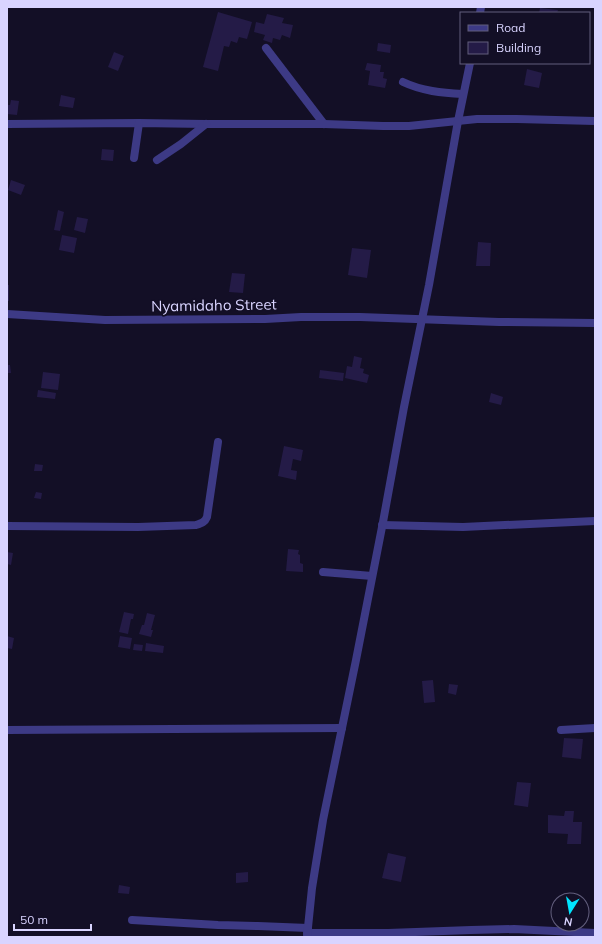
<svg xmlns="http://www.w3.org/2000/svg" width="602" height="944" viewBox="0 0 602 944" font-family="Mulish,sans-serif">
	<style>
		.building { fill: #241b47 }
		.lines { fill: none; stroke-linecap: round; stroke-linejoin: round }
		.street { stroke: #3d3a85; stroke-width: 8 }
		.labels { text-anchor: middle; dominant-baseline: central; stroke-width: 3.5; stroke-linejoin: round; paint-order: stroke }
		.street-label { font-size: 15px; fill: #d9d4ff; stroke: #130f26 }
	</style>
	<rect width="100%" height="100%" fill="#130f26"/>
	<!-- building -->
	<g class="building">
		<polygon points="540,8 558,10 557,13 539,13"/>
		<polygon points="218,12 252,22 247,39 239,37 237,43 231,41 229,47 224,46 218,71 203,67"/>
		<polygon points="267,14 284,18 282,23 293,25 290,38 282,35 280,40 273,38 272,43 263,40 265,35 254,32 256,22 264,24"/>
		<polygon points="378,43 391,45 390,53 377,51"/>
		<polygon points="114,52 124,56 118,71 108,67"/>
		<polygon points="367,63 381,65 380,72 384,72 383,78 387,79 385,88 368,85 370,71 365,70"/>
		<polygon points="527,69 542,73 539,88 524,85"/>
		<polygon points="61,95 75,98 73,108 59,106"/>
		<polygon points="11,100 19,101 17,115 7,114 7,105 10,105"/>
		<polygon points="102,149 114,150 113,161 101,160"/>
		<polygon points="11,180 25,185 21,195 8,190"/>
		<polygon points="58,210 64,212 60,231 54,230"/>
		<polygon points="77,217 88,219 85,233 74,230"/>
		<polygon points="62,235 77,238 74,253 59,250"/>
		<polygon points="478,242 491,243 490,266 476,266"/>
		<polygon points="352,248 371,250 367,278 348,275"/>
		<polygon points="232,273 245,274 243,293 229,292"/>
		<rect x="7" y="285" width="2" height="16"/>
		<polygon points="354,356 362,358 360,368 364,369 363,373 369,375 367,383 345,378 347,366 352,367"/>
		<polygon points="7,365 10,365 11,373 7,373"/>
		<polygon points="320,370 344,373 343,381 319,378"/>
		<polygon points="43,372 60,374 58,390 41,388"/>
		<polygon points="38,390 56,393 55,399 37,397"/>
		<polygon points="491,393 503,397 501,405 489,402"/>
		<polygon points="284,446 303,450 301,461 293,459 291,470 297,471 296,480 278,476"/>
		<polygon points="35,464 43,465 42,471 34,471"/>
		<polygon points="36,492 42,493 41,499 34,498"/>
		<polygon points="288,549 299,550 298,554 300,555 300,563 303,564 303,572 286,571"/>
		<polygon points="7,552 13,553 11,565 7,564"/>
		<polygon points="124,612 134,614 133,619 131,619 128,634 119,632"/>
		<polygon points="147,613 155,615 151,630 153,630 151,637 139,634 142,625 144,625"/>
		<polygon points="7,636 14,638 12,649 7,648"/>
		<polygon points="120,636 132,638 130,649 118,647"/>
		<polygon points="146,643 164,646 163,653 145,651"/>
		<polygon points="134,644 143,645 142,651 133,650"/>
		<polygon points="433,680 435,702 424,703 422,681"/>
		<polygon points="449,684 458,685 456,695 448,693"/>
		<polygon points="564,738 583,739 581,759 562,757"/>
		<polygon points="517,782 531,783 528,807 514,805"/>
		<polygon points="565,811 574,811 573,822 582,822 581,844 567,844 568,834 548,833 548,815 564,816"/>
		<polygon points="388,853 406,857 401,882 382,878"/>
		<polygon points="248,872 248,882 236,883 236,873"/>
		<polygon points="119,885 130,887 129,894 118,893"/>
	</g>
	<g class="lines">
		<!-- street -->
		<g class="street">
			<polyline points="480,13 481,7"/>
			<polyline points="266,48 324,124"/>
			<path d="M403 82C422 91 442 93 463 94"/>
			<polyline points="7,124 139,123 206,124 324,124 383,126 409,126 477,119 517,119 595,121"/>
			<polyline points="134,158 139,123"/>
			<polyline points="157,160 181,144 206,124"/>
			<polyline points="7,314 105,320 265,319 301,317 360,317 499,322 595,323"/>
			<polyline points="382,525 463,527 595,521"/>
			<path d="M7 526 138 527 196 525C202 523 205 522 207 517L218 442"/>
			<polyline points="323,572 372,576"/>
			<polyline points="7,730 342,728"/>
			<polyline points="561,730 595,728"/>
			<polyline points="132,920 218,925 258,926 308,928"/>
			<polyline points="307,933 388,933 471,930 514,929 595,933"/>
			<polyline points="307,937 312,888 323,820 356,660 383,522 404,407 429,285 458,121 470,63"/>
		</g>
	</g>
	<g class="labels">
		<!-- street labels -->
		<g class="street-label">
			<text transform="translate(214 305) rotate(-1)">Nyamidaho Street</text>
		</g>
	</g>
	<!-- border -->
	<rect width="602" height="944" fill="none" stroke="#d9d4ff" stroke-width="16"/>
	<!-- legend -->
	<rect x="460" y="12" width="130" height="52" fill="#130f26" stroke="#625e7d"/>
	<rect x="468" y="25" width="20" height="6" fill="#3d3a85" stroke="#625e7d"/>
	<text x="496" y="32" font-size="12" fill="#d9d4ff">Road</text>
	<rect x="468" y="42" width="20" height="12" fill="#241b47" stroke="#625e7d"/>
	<text x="496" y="52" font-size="12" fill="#d9d4ff">Building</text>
	<!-- north arrow -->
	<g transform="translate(570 912) rotate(191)"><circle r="19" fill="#130f26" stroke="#625e7d"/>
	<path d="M0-3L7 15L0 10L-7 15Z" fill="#00e5ff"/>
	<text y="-6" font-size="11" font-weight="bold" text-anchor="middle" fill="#d9d4ff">N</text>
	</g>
	<!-- scale -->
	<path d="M14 924v6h77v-6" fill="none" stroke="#d9d4ff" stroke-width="2"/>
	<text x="20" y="924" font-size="12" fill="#d9d4ff" stroke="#130f26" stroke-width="3" paint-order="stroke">50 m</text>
</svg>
